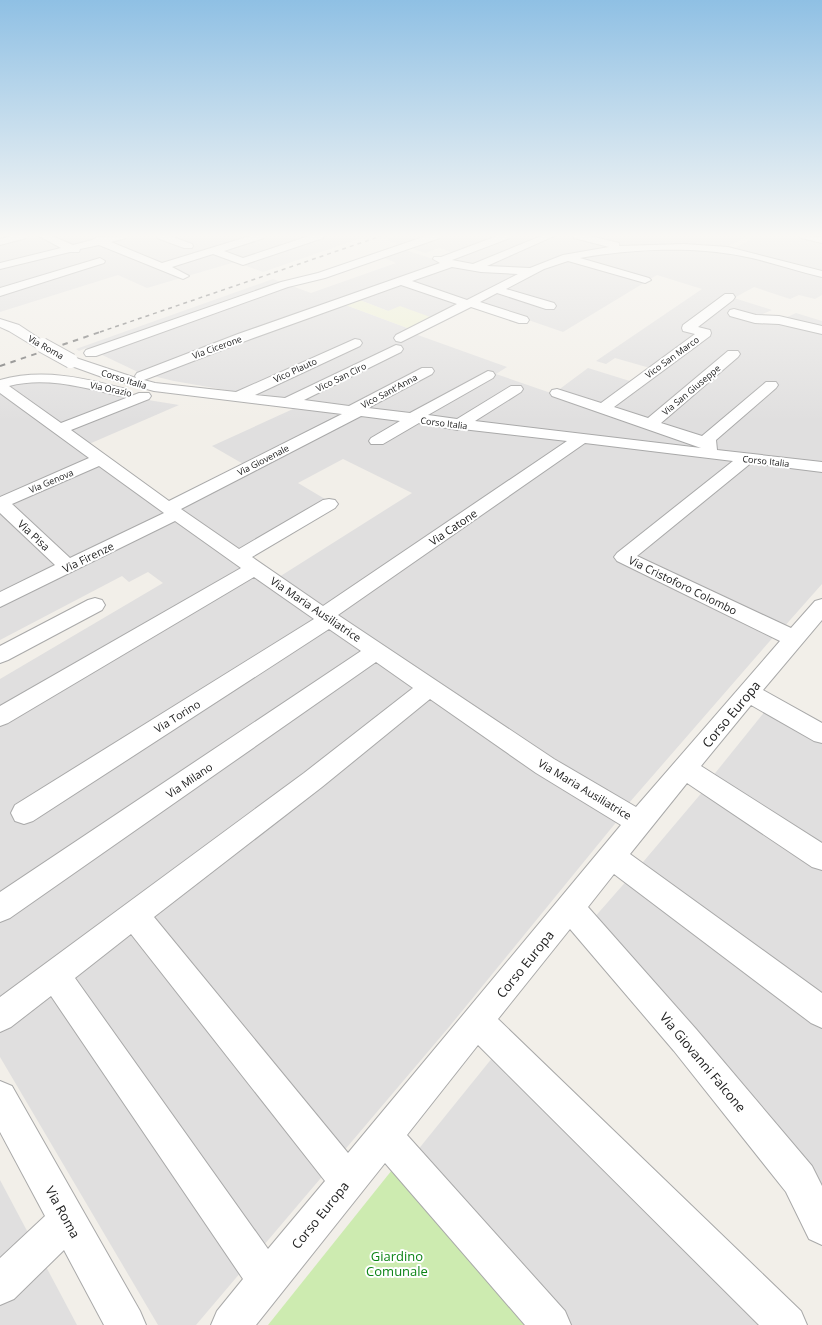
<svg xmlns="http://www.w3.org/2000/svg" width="822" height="1325" viewBox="0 0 822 1325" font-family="'Open Sans',sans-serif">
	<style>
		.residential { fill: #e0dfdf }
		.farmland { fill: #eef0d5 }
		.grass { fill: #cdebb0 }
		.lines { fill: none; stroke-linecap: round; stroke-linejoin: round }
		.minor-casing { stroke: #a9a9a9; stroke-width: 2 }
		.minor { fill: #fff; fill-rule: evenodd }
		.rail-far1 { stroke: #707070; stroke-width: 1.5; stroke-dasharray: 4 4; stroke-linecap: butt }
		.rail { stroke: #707070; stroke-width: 2; stroke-dasharray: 5.5 5.5; stroke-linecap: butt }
		.minor-bridge-casing { stroke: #a9a9a9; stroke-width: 16; stroke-linecap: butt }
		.minor-bridge { stroke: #fff; stroke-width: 14 }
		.labels { text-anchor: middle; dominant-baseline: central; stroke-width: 4; stroke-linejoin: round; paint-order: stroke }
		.far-street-label { font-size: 9px; fill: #222; stroke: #fff }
		.street-label { font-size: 11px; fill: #222; stroke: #fff }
		.near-street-label { font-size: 13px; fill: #222; stroke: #fff }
		.near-park-label { font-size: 13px; fill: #0c8416; stroke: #fff }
	</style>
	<rect width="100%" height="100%" fill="#f2efe9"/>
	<!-- residential -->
	<g class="residential">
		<polygon points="25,236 367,236 263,272 235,262 147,288 118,275 0,312 0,243"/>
		<polygon points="397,236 748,236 724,248 629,247 531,268 505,270 447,260 460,255 439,248 425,253 386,240"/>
		<polygon points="756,236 822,236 822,272 735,248"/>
		<polygon points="403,249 445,263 140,373 98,353 86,348 79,351 76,349 273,279 311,293 396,263 380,256"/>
		<polygon points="671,249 733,252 822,276 822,295 815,299 799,295 790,299 754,287 734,298 772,310 758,316 783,319 796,313 822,321 822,463 717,451 716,442 557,391 588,368 633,382 650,368 615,358 606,364 596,361 702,289 657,275 563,332 476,302 539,270 588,254"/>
		<polygon points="453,265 524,271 467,301 408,280"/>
		<polygon points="402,283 463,303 433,318 388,311 357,299"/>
		<polygon points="343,304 410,329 415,334 507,367 496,374 702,445 700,449 637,443 248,394 174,381 149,375"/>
		<polygon points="27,380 70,384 132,398 62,424 9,385"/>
		<polygon points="0,391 169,513 0,597"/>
		<polygon points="142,399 179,405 89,444 66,429"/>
		<polygon points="293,409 346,414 245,465 212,446"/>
		<polygon points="355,416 569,441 327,608 279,577 412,493 343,459 298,483 325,499 238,550 177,509"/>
		<polygon points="583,442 736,462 618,557 776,634 629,803 567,770 331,615"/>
		<polygon points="749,462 822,472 822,584 783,628 632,557"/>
		<polygon points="172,518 246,568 0,713 0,679 163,583 148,572 129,582 122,576 0,640 0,604"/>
		<polygon points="256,574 369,651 0,900 0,722"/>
		<polygon points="379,658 420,688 0,1003 0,919"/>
		<polygon points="430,694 618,820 449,1027 196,1325 158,1325 0,1057 0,1027"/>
		<polygon points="766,710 822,741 822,846 712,777"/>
		<polygon points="704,790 822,867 822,1001 638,868"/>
		<polygon points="629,878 822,1022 822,1201 593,919"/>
		<polygon points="497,1052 773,1325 570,1325 417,1151"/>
		<polygon points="0,1180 77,1325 0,1325"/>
	</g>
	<!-- farmland -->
	<polygon class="farmland" points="357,299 388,311 400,306 433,318 410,329 343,304"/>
	<!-- grass -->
	<polygon class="grass" points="396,1165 531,1325 268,1325"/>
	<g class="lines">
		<defs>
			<g id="minor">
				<polygon points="11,236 27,236 26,238 0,245 0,239"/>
				<polygon points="39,236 52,236 73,245 92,240 97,237 127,236 126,238 111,242 162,263 250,236 265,236 264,238 224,251 243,258 309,236 324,236 323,238 243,265 213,254 172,267 189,276 183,279 99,245 80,249 79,252 70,252 0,269 0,263 61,248"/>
				<polygon points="156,236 170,236 192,244 193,246 192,248 184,248 157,238"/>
				<polygon points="426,236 441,236 440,238 325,278 288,287 96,356 86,356 84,353 86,350 281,282 318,273"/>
				<path d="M497 236H511L510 238 452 260 473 264 541 236H554L487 266 530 268 563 255 609 247 574 238 573 236H590L619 243V246L684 244 728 247 822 271V277C795 271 769 261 742 256 692 246 630 249 580 258L649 278 651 280 645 283 568 261 544 269 506 289 554 303 556 306 554 309H546L497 293 480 302 527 317 529 320 527 323H519L471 307 401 342 396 341 394 338 396 335 457 304 401 285 248 340 144 380 155 383 236 392 355 339 360 340 362 343 360 346 255 395 285 398 396 345 401 346 403 349 401 352 304 400 349 406 422 368H432L434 371 432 374 368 408 410 413 488 371 493 372 495 375 493 378 428 415 457 419 511 386H521L523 389 521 392 475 421 701 448 552 396 550 393 552 390 557 389 601 403 695 334 683 331 682 328 683 325 725 294H733L735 297 733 300 698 327 710 330 711 333 710 336 614 407 648 418 728 351H738L740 354 738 357 661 423 702 436 766 382H776L778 385 776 388 716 440 717 450 822 462V472L751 463 637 556 791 628 815 601 822 599V620L763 690 822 723V743L814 741 751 705 701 766 822 843V870L812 867 687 783 630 854 822 993V1028L811 1023 614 874 588 907 696 1029 812 1166 822 1186V1245L809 1239 786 1192 674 1051 570 929 498 1019 801 1311 807 1325H759L478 1045 407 1135 565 1311 571 1325H525L385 1163 256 1325H211L217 1311 243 1279 51 996 11 1027 0 1032V997L304 773 413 688 376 662 10 918 0 922V892L361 651 329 629 33 821 24 824 15 821 11 813 15 805 314 619 254 577 8 723 0 726V706L241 568 175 521 0 607V592L55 565 0 513V497L89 458 0 393V380C43 368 84 378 126 389L128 392 126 395 121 396C85 388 46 376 9 386L61 423 139 393H149L151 396 149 399 71 430 169 501 342 414 154 391 102 377 66 364 64 361 66 358H76L136 378 135 376 137 373 238 334 440 263 433 259 434 257H441ZM452 267 481 272 518 274 467 300 412 281ZM361 416 400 421 371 438 369 441 371 444H383L419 423 458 430 462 429 567 441 323 606 252 557 335 508 338 504 335 500 329 499 323 500 239 549 181 509ZM585 443 733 461 617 553 614 557 617 561 780 641 636 807 554 759 338 615ZM99 466 164 513 70 558 12 504ZM430 699 536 773 621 825 348 1153 154 917 322 787ZM131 934 325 1181 268 1249 75 978Z"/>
				<polygon points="800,236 822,237 822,243 801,238"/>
				<polygon points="100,258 105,261 104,263 0,296 0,288"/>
				<polygon points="734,309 756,315 779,316 822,326 822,334 779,324 755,323 730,316 728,313 730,310"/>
				<polygon points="0,319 19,325 49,345 47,348 37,348 9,331 0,327"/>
				<polygon points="95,598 102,600 105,605 102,610 8,660 0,663 0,646 88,600"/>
				<polygon points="0,1081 12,1086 140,1311 146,1325 104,1325 64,1250 14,1299 0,1305 0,1258 45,1216 0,1132"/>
			</g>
		</defs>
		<!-- minor casing -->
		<use href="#minor" class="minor-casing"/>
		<!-- minor -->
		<use href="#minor" class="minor"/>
		<!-- rail-far1 -->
		<polyline class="rail-far1" points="100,332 381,236"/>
		<!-- rail -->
		<polyline class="rail" points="0,366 103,331"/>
		<defs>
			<polyline id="minor-bridge" points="42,345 71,361"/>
		</defs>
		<!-- minor-bridge casing -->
		<use href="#minor-bridge" class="minor-bridge-casing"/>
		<!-- minor-bridge -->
		<use href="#minor-bridge" class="minor-bridge"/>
	</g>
	<!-- sky -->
	<linearGradient id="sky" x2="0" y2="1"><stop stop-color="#8fc0e4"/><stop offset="0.56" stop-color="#f9f8f5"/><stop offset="1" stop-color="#f9f8f5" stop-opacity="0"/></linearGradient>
	<rect width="822" height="421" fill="url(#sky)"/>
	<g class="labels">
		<!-- far-street labels -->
		<g class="far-street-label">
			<text transform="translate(46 347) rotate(29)">Via Roma</text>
			<text transform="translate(217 347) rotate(-20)">Via Cicerone</text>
			<text transform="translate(672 357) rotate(-36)">Vico San Marco</text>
			<text transform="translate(295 370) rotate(-25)">Vico Plauto</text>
			<text transform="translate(341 377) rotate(-26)">Vico San Ciro</text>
			<text transform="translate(124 379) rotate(17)">Corso Italia</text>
			<text transform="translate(111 389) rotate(12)">Via Orazio</text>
			<text transform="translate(691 390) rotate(-40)">Via San Giuseppe</text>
			<text transform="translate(389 391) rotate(-28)">Vico Sant'Anna</text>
			<text transform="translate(444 423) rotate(7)">Corso Italia</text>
			<text transform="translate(263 460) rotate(-27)">Via Giovenale</text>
			<text transform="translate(766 461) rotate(6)">Corso Italia</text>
			<text transform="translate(51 481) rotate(-23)">Via Genova</text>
		</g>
		<!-- street labels -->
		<g class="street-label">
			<text transform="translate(453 527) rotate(-34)">Via Catone</text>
			<text transform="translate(34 535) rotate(43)">Via Pisa</text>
			<text transform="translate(88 557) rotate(-26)">Via Firenze</text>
			<text transform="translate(683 585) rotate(26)">Via Cristoforo Colombo</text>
			<text transform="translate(316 609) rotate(34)">Via Maria Ausiliatrice</text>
			<text transform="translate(177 716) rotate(-32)">Via Torino</text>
			<text transform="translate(189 780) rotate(-34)">Via Milano</text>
			<text transform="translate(585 789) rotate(31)">Via Maria Ausiliatrice</text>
		</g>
		<!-- near-street labels -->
		<g class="near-street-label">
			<text transform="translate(731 714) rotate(-50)">Corso Europa</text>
			<text transform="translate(525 964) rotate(-51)">Corso Europa</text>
			<text transform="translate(703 1062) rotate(50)">Via Giovanni Falcone</text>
			<text transform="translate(63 1212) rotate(61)">Via Roma</text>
			<text transform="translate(320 1215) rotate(-51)">Corso Europa</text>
		</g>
		<!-- near-park labels -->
		<g class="near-park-label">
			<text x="397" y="1256">Giardino<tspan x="397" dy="15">Comunale</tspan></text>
		</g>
	</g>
</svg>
